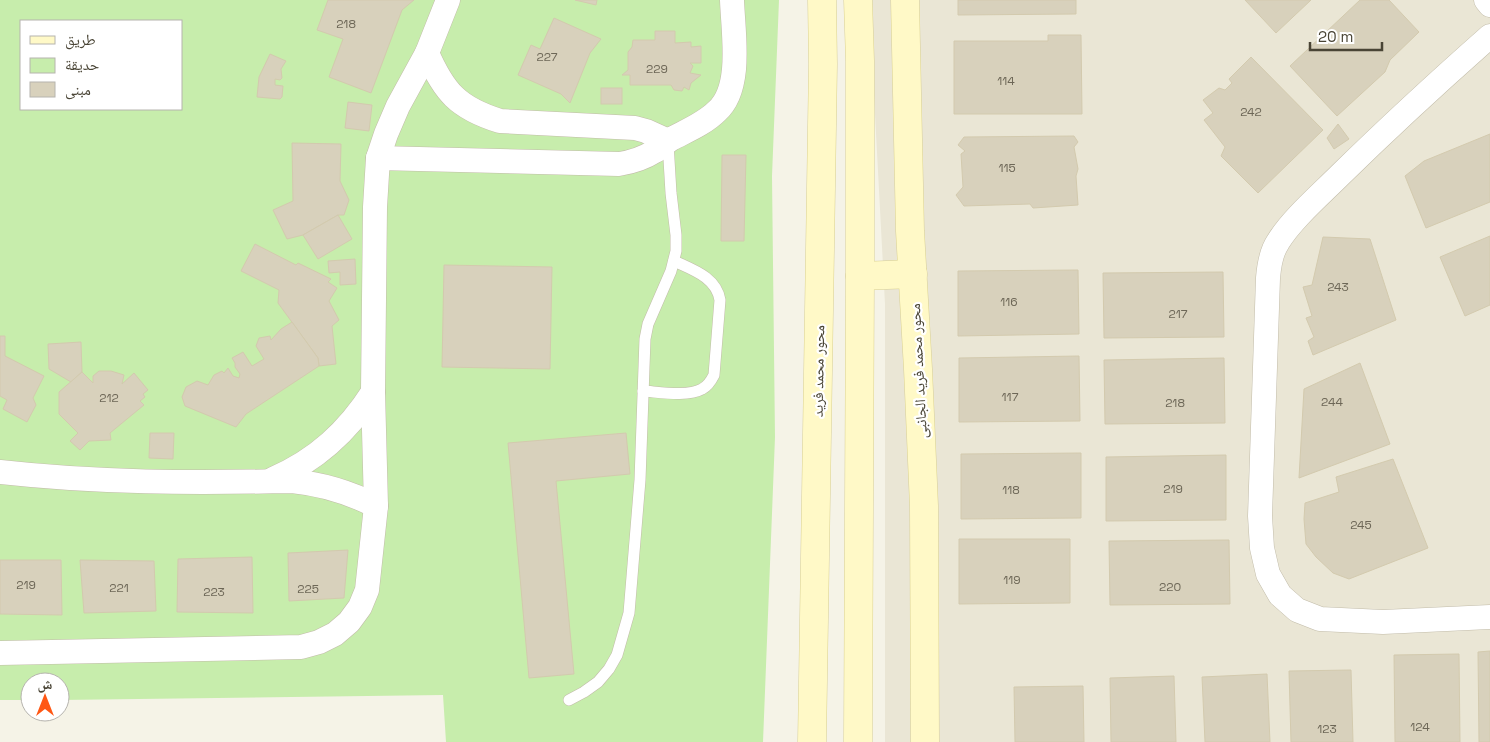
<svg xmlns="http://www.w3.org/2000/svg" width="1490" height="742" viewBox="0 0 1490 742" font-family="'Space Grotesk','Noto Naskh Arabic',sans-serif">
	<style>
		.residential { fill: #eae6d5 }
		.green { fill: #c7edac; fill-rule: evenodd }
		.building { fill: #d8d1bc; stroke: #d3caae }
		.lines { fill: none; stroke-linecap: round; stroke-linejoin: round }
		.lane-casing { stroke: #c2bca9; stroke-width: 12 }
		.street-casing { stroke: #c2bca9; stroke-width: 25 }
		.secondary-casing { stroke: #d9d093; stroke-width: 29 }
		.lane { stroke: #fff; stroke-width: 11 }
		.street { stroke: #fff; stroke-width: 24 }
		.secondary { stroke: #fff9c7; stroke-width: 28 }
		.labels { text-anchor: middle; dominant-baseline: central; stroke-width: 4.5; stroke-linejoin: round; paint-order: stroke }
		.number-label { font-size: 12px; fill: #6d6757 }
		.street-label { font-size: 15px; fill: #494435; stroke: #fff }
	</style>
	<rect width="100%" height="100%" fill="#f5f3e7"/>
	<!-- residential -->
	<polygon class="residential" points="869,0 1490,0 1490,742 885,742 885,304"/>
	<!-- green -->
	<path class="green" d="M0 0H779L772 176 775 437 763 742H446L443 695 60 700V682H30V700H0ZM21 21H181V109H21Z"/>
	<!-- building -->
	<g class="building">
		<polygon points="328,0 414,0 402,10 371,93 329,77 343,39 317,30"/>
		<polygon points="575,0 597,0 596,5"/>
		<polygon points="958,0 1076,0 1076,14 958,15"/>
		<polygon points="1245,0 1311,0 1276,33"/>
		<polygon points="1360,0 1389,0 1419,32 1390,60 1385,72 1337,116 1290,66"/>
		<polygon points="554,18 601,39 590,53 570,103 561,94 518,75 531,45 540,49"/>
		<polygon points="655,31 675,31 675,43 691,42 691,47 701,46 701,63 690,63 693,66 690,73 701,75 691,83 689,90 684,87 682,91 674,90 671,85 630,85 630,75 622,75 628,70 628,52 632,47 633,40 655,40"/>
		<polygon points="1048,35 1081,35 1082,114 954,114 954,41 1048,41"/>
		<polygon points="270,54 286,61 281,69 282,78 280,80 275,79 275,85 283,86 282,97 280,99 257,97 259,77"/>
		<polygon points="1251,57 1323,130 1258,193 1221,156 1225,147 1204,120 1213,113 1203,100 1219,88 1225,90 1232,83 1229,79"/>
		<rect x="601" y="88" width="21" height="16"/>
		<polygon points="348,102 372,105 369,131 345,128"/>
		<polygon points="1338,124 1349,139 1334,149 1327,138"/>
		<polygon points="1490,134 1490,202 1426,228 1405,176 1424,161"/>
		<polygon points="1074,136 1078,142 1074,147 1078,169 1076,176 1078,205 1033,208 1030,204 964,206 956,195 963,187 961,154 965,151 958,145 964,137"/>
		<polygon points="292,143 341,144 340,181 349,200 344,215 338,215 303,235 287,239 273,210 293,201"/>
		<polygon points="722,155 746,155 744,241 721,241"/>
		<polygon points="338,215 352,239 318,259 303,235"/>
		<polygon points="1490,236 1490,305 1465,316 1440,257"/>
		<polygon points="1323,237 1370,239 1396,320 1313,355 1308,341 1314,337 1306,318 1312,316 1303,287 1312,285"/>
		<polygon points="255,244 296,265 298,263 331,279 328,282 337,288 329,301 339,320 332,326 336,364 319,366 318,358 278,303 279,290 241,271"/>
		<polygon points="355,259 356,284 340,285 340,272 329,273 328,261"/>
		<polygon points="444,265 552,267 550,369 442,367"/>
		<polygon points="1078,270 1079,334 958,336 958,271"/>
		<polygon points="1223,272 1224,337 1104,338 1103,273"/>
		<polygon points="292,322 318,358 319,366 246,414 236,427 185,406 182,397 186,387 197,381 208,385 214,375 222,371 224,373 228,368 233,376 239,378 240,374 235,367 235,363 232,358 243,352 252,366 264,359 256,346 259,338 270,336 271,340 281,329"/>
		<polygon points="0,336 5,336 5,356 44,376 33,398 36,405 27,422 3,409 7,400 0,396"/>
		<polygon points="81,342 82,372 71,382 49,369 48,344"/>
		<polygon points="1079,356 1080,421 959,422 959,358"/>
		<polygon points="1224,358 1225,423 1105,424 1104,360"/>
		<polygon points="1360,363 1390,444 1299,478 1304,389"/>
		<polygon points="99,371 111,371 124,375 122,384 134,373 148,390 143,394 145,397 140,401 144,405 110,433 111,440 89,441 80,450 70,441 78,433 59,414 59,392 82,372 93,383 93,376"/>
		<polygon points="150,433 174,433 173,459 149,458"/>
		<polygon points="626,433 630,474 556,481 574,674 529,678 508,443"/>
		<polygon points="1081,453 1081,518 961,519 961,454"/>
		<polygon points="1226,455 1226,520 1106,521 1106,457"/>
		<polygon points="1393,459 1428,548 1349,579 1333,573 1316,557 1306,544 1304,519 1305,503 1339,492 1336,477"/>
		<polygon points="959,539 1070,539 1070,603 959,604"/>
		<polygon points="1229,540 1230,604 1110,605 1109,541"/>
		<polygon points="348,550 344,598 289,601 288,553"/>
		<polygon points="252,557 253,613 177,612 178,559"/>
		<polygon points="0,560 61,560 62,615 0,614"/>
		<polygon points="80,560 154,561 156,611 84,613"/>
		<polygon points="1490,651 1490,742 1479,742 1478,652"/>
		<polygon points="1459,654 1460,742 1395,742 1394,655"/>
		<polygon points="1351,670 1353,742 1291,742 1289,671"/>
		<polygon points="1267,674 1270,742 1205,742 1202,677"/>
		<polygon points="1174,676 1176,742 1111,742 1110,678"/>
		<polygon points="1083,686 1084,742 1015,742 1014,687"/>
	</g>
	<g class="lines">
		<defs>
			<g id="lane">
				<path d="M643 391C659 392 688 397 702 389 708 386 711 381 714 375L720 300C716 277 693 270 674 261"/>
				<polyline points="569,700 584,692 598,682 609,669 617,655 629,613 640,480 645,339 648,324 671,271 676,251 676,235 671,193 668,143"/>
			</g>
			<g id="street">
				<polyline points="1486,0 1490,5"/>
				<path d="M1490 36C1439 81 1389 127 1340 175 1321 194 1291 220 1278 242 1271 252 1269 266 1268 278L1260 516 1262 548 1268 574 1280 595 1297 610 1320 619 1383 622 1490 617"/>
				<path d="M427 53C444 92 458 108 500 121L635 128 646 131 668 141"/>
				<path d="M378 158 619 164C632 162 644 158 655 151 661 148 665 142 671 139 686 131 704 124 717 111 743 88 733 32 732 0"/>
				<path d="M0 472C98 483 193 483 292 481 322 484 349 492 376 506"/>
				<path d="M273 479C317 460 348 431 373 392"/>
				<polyline points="0,653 301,647 319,642 335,634 349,622 360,607 367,590 376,506 373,392 375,207 378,158 386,134 398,106 427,53 448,0"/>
			</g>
			<g id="secondary">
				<polyline points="905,0 910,231 918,369 924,506 925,742"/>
				<polyline points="860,276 913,274"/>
				<polyline points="812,742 823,64 822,0"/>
				<polyline points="858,742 860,276 860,61 858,0"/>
			</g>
		</defs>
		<!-- lane casing -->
		<use href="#lane" class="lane-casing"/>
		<!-- street casing -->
		<use href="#street" class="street-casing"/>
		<!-- secondary casing -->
		<use href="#secondary" class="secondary-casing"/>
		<!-- lane -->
		<use href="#lane" class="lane"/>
		<!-- street -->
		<use href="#street" class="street"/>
		<!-- secondary -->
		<use href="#secondary" class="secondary"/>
	</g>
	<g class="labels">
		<!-- number labels -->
		<g class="number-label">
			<text x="346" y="24">218</text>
			<text x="547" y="57">227</text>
			<text x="657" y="69">229</text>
			<text x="1006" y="81">114</text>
			<text x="1251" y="112">242</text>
			<text x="1007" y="168">115</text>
			<text x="1338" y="287">243</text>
			<text x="1009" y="302">116</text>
			<text x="1178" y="314">217</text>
			<text x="1010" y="397">117</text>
			<text x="109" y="398">212</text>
			<text x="1332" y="402">244</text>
			<text x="1175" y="403">218</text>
			<text x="1173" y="489">219</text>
			<text x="1011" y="490">118</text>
			<text x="1361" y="525">245</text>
			<text x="1012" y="580">119</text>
			<text x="26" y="585">219</text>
			<text x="1170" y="587">220</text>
			<text x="119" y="588">221</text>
			<text x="308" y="589">225</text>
			<text x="214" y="592">223</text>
			<text x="1420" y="727">124</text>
			<text x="1327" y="729">123</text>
		</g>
		<!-- street labels -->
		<g class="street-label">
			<text transform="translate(818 371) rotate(-89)">محور محمد فريد</text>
			<text transform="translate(918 371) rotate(-93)">محور محمد فريد الجانبى</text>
		</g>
	</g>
	<!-- legend -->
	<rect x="20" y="20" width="162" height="90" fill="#ffffff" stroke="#b6b4ae"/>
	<rect x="30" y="36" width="25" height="8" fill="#fff9c7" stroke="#b6b4ae"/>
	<text x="65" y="45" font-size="15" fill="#494435">طريق</text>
	<rect x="30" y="58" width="25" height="15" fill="#c7edac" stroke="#b6b4ae"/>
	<text x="65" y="70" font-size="15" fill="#494435">حديقة</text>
	<rect x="30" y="82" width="25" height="15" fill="#d8d1bc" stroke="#b6b4ae"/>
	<text x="65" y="95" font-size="15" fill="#494435">مبنى</text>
	<!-- north arrow -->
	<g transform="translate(45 697)"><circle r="24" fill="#ffffff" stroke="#b6b4ae"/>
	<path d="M0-4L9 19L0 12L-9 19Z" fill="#ff5714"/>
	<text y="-8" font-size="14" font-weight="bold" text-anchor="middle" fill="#494435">ش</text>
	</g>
	<!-- scale -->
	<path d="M1310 42v8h72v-8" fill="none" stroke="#494435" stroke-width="2.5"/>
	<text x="1318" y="42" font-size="15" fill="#494435" stroke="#ffffff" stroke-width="4" paint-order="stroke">20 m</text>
</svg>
